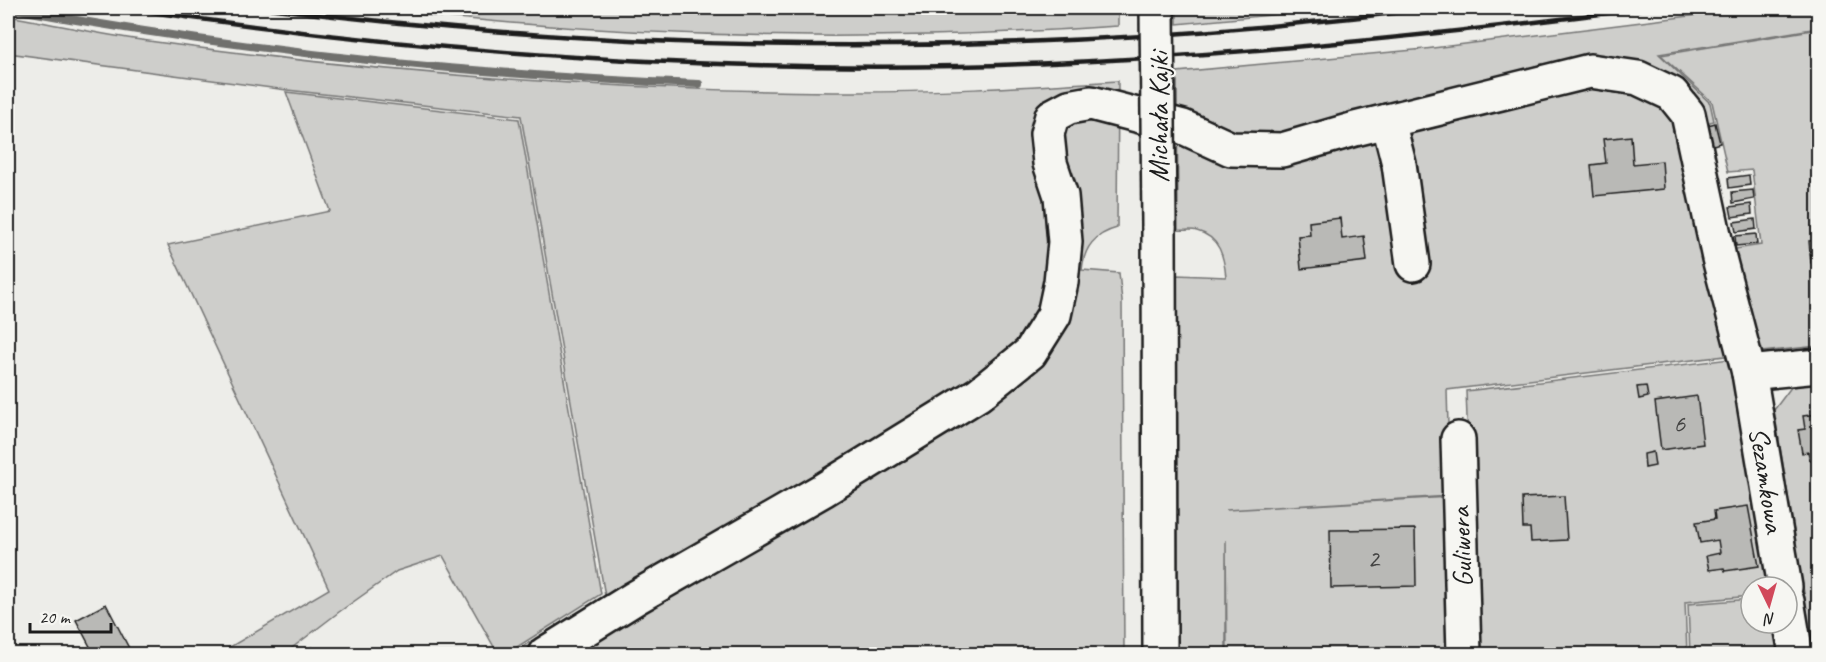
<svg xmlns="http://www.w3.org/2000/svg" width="1826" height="662" viewBox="0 0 1826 662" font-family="Caveat,sans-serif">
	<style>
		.green { fill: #cececb; stroke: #757574; stroke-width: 1.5 }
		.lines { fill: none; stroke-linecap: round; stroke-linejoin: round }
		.stream { stroke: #6f6f6d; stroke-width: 8 }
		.building { fill: #b9b9b6; stroke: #1c1c1c; stroke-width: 1.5 }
		.minor-casing { stroke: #1c1c1c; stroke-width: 38 }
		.minor { stroke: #f6f6f2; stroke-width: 33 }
		.rail { stroke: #1c1c1c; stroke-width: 4.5 }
		.minor-bridge-casing { stroke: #1c1c1c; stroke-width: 38; stroke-linecap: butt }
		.minor-bridge { stroke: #f6f6f2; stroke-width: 33 }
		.labels { text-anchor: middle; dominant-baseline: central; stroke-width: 4.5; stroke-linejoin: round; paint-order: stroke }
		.number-label { font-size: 26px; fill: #434342 }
		.street-label { font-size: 28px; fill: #1c1c1c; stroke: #f6f6f2 }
	</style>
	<rect width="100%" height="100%" fill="#edede9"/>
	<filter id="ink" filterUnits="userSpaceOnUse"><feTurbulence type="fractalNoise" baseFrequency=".0167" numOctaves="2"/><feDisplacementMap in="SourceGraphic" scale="12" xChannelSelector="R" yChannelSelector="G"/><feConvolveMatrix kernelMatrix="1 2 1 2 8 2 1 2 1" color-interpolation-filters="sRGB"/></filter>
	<g filter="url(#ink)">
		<!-- green -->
		<g class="green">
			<path d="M362 8H1118V26C866 44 613 38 362 8Z"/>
			<polygon points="1177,8 1343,8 1177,24"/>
			<path d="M1754 8H1818V28L1659 54 1710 103 1714 121 1681 129 1733 355 1447 390 1450 496 1226 510 1450 497 1454 654H1227L1226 540V654H1178L1177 275 1226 277C1224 257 1220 237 1197 231 1192 229 1183 231 1178 230L1177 72 1425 49Z"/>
			<path d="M8 16C50 23 92 33 134 39 366 72 598 90 832 92 927 93 1023 87 1118 81L1117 228C1095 234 1084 247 1082 270L1119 273 1122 301 1124 654H510L605 596 521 116 287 90 8 53Z"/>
			<polygon points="1818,29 1818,346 1761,352 1735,249 1761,245 1752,170 1728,172 1712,102 1661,55"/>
			<polygon points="286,92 519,119 601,594 506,654 498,654 443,556 397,571 339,612 284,654 218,654 329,589 168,245 330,211"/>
			<polygon points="1730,359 1771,587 1751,587 1751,596 1685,602 1687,654 1476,654 1466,391"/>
			<polygon points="1818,380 1818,654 1814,654 1774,410 1795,382"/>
			<polygon points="1751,599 1751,623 1779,623 1784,654 1690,654 1688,604"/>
		</g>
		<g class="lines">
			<!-- stream -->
			<path class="stream" d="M8 8C236 50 467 75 699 84"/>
		</g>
		<!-- building -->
		<g class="building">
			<polygon points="1715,123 1720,143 1710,146 1705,126"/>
			<polygon points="1631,136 1633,164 1662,161 1664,189 1594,196 1591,165 1606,163 1603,139"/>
			<polygon points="1749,175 1750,185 1729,188 1728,178"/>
			<polygon points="1753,190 1754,199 1733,203 1732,192"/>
			<polygon points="1751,204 1752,214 1732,217 1730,207"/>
			<polygon points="1340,218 1342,239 1364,236 1367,261 1301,269 1298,236 1310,235 1309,222"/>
			<polygon points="1755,219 1756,229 1736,232 1734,222"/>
			<polygon points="1756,234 1757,244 1736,246 1735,236"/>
			<polygon points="1818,240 1818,262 1811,263 1809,241"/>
			<polygon points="1815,280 1818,280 1818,307"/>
			<polygon points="1646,386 1648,397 1639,399 1637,387"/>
			<polygon points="1697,396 1703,444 1661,450 1655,402"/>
			<polygon points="1818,414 1818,475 1817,475 1815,459 1810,460 1808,452 1802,453 1798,430 1805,429 1803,416"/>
			<polygon points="1653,452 1655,466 1645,468 1644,454"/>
			<polygon points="1564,496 1567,540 1531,542 1530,528 1523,528 1522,498"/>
			<polygon points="1748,506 1759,566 1725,571 1724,568 1709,570 1706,556 1720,553 1718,540 1700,543 1696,522 1715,519 1714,511"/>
			<polygon points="1415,529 1416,586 1331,588 1330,530"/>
			<polygon points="106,604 132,654 94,654 76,620"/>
			<polygon points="312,647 318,654 302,654"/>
		</g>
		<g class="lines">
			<defs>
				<g id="minor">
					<polyline points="1388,121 1399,164 1413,264"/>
					<polyline points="1159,226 1160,654"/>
					<polyline points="1749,373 1818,366"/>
					<polyline points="1458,439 1464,654"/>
					<polyline points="1787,601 1796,654"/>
					<polyline points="545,654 635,598 823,490 979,394 1030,353 1054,315 1061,282 1065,242 1061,196 1050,163 1047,134 1052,116 1069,107 1091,103 1183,127 1231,149 1282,150 1355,129 1590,71 1638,78 1672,94 1688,114 1719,258 1749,373 1785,587"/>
				</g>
			</defs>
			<!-- minor casing -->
			<use href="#minor" class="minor-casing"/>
			<!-- minor -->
			<use href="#minor" class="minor"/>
			<!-- rail -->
			<g class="rail">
				<path d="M124 8C400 50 678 71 958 66 1188 61 1419 38 1647 8"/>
				<path d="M267 8C658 58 1044 58 1436 8"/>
			</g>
			<defs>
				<polyline id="minor-bridge" points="1157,8 1159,226"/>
			</defs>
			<!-- minor-bridge casing -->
			<use href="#minor-bridge" class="minor-bridge-casing"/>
			<!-- minor-bridge -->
			<use href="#minor-bridge" class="minor-bridge"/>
		</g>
	</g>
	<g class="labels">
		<!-- number labels -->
		<g class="number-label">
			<text x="1679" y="423">6</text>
			<text x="1373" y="558">2</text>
		</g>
		<!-- street labels -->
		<g class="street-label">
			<text transform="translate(1158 117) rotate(-90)">Michała Kajki</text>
			<text transform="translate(1767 480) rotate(81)">Sezamkowa</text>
			<text transform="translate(1461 547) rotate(-92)">Guliwera</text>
		</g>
	</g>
	<!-- margin -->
	<rect width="1826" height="662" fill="none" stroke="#f6f6f2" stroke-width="30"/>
	<rect x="15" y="15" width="1796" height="632" fill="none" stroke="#1c1c1c" stroke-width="2" filter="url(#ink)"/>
	<!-- north arrow -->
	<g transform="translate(1769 605) rotate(175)"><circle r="28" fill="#f6f6f2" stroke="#9f9f9c" stroke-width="1.5"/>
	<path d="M0-4.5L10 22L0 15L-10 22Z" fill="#d1495b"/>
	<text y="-9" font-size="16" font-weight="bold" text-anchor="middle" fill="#1c1c1c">N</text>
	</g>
	<!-- scale -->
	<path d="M30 623v9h81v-9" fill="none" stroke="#1c1c1c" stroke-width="3"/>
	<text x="39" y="623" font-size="18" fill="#1c1c1c" stroke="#f6f6f2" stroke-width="4.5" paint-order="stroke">20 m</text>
</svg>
